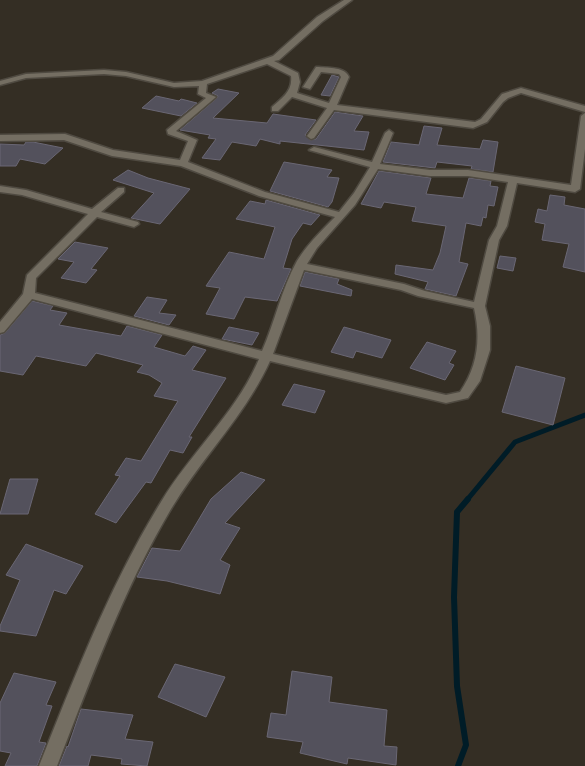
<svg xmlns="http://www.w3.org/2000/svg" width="585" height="766" viewBox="0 0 585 766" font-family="'Source Serif 4',serif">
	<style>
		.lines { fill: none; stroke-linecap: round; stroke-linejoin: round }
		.stream-far1 { stroke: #001c27; stroke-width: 5 }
		.stream { stroke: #001c27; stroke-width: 6 }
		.building { fill: #53515c; stroke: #6a6774 }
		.minor-casing { stroke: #4f4a41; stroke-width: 3 }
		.minor { fill: #746e62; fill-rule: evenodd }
	</style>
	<rect width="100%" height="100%" fill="#342e24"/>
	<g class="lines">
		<!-- stream-far1 -->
		<polyline class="stream-far1" points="467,500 515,442 585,415"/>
		<!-- stream -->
		<polyline class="stream" points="458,766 466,745 457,686 454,597 457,512 468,499"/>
	</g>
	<!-- building -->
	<g class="building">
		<polygon points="332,75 339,77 330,96 321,95"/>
		<polygon points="218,89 239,93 213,118 267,123 273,114 316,120 305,135 310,140 316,139 335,112 363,116 354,131 369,132 364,150 280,141 280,144 260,139 256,146 232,142 220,160 202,158 216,139 208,138 210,135 180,130 217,98 218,96 212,93"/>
		<polygon points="156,96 179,101 181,99 197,103 181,116 142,108"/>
		<polygon points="424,126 442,128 437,145 480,149 483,140 498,142 493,172 471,169 472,166 437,162 435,168 383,162 391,142 419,145"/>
		<polygon points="26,142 33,142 63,148 45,164 20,159 16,166 0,166 0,144 24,145"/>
		<polygon points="284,162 332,170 327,177 339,178 332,202 328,207 270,191"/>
		<polygon points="128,170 148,178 190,189 160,224 131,218 154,193 113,180"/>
		<polygon points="379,171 431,178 426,194 463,198 469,178 491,181 490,186 498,187 494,206 488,205 486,218 483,217 481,226 466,223 459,262 468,264 456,296 425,289 428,282 395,274 396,265 433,270 440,253 446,226 412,221 416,207 384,202 381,208 361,204"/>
		<polygon points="550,195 565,197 564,205 585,209 585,272 563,267 569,244 542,240 545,224 535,222 538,209 547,211"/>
		<polygon points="266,200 320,215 311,225 303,223 292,239 283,268 291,269 277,301 245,297 234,319 206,314 220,288 206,286 229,252 264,259 275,227 236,219 250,201 265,204"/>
		<polygon points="75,242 108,248 91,269 97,270 86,283 61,278 74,262 58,259"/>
		<polygon points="500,256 516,258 513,271 497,268"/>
		<polygon points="305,272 339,279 337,284 352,290 351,296 300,286"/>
		<polygon points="147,297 167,300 159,313 176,315 169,325 134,316"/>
		<polygon points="32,301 53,306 50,310 67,313 59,325 121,336 127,326 162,335 154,347 185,356 193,346 206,350 192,370 226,378 189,437 192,437 183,453 170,450 151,483 146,482 116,523 95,514 120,476 115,475 126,458 141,461 178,401 154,396 162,383 149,375 137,372 143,365 96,353 86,366 36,356 23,375 0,371 0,335 5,333"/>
		<polygon points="229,327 259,333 252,345 222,339"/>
		<polygon points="344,327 391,340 382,358 356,351 353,358 331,352"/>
		<polygon points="427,342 456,351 449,363 454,365 445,380 410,368"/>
		<polygon points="516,366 565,378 553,425 502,412"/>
		<polygon points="294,384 325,391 315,413 282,405"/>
		<polygon points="241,472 265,480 225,523 240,528 220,560 230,565 220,594 167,581 137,577 152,548 180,551 211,499"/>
		<polygon points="10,479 38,479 28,514 0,514"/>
		<polygon points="26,544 83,566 66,594 54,590 36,636 0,631 0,626 20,580 6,575"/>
		<polygon points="175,664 225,677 206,717 158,697"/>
		<polygon points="292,671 332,677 329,702 387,710 384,746 397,747 396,765 348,758 347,764 300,753 303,742 267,737 271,713 286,715"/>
		<polygon points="14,673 56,682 46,705 52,706 39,742 46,743 37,766 5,766 11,753 0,751 0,703"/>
		<polygon points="81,709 133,715 125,739 153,742 147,766 121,764 122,759 91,755 88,766 59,766 67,746 68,747"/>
	</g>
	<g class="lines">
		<defs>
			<path id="minor" d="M344 0H352L323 21 279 60 274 61 298 73 300 82 297 93 329 103 341 77 339 74 321 72 310 89 303 87 316 67H319C329 68 345 67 349 77L337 105 475 122 481 119 502 94 521 88 585 106V112L521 93 508 98 503 102 487 122 473 128 334 110 314 138 311 139 307 136 327 108 292 97 278 111H272V107C282 98 293 91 291 76L267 64 207 84 206 93 216 97 176 131 197 140 188 162 265 192 339 212 354 193 370 167 309 150 314 147 372 162 385 133 389 130 393 133 380 164 430 170H468L571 185 581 116 585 113V149L580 189 575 192 517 183 507 226 499 240 485 306 490 326V350L480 381 468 398 446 403 270 361C245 416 201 458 171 509 123 590 91 679 57 766H39C75 676 110 585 161 502 191 452 237 412 259 359L32 299 4 332 0 333V322L23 294 27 275 88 214 22 195 0 192V186L26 190 92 209 118 188H124V192L101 212 138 222 139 224 134 227 97 217 36 278 35 293 262 351C275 322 281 290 297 261 307 245 321 231 335 217L259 196 181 166 112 156 64 140 0 141V135L65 134 113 150 180 160 188 141 168 134 167 130 206 98 198 94 199 86 174 87 126 76 104 74 26 78 0 85V81L26 74 104 70 126 72 174 83 202 81 273 56 317 17ZM378 169 430 176H468L508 182 497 226 489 240 474 302 425 291 404 284 307 264 317 248 355 205ZM304 270 401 290 418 296 474 308C481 338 478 366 460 392L446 395 273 354Z"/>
		</defs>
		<!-- minor casing -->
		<use href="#minor" class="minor-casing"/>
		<!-- minor -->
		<use href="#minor" class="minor"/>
	</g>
</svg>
